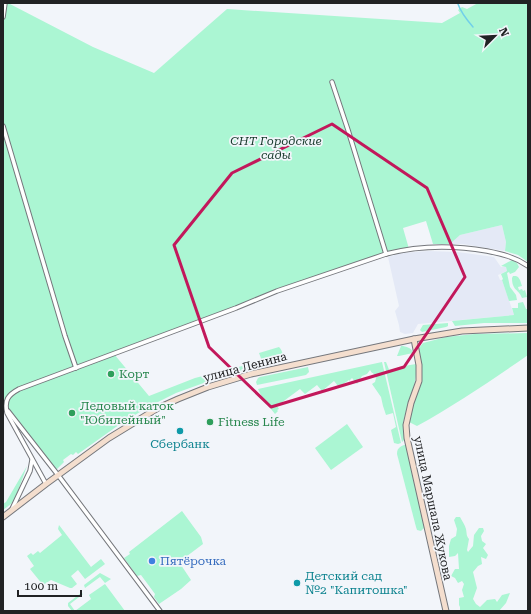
<svg xmlns="http://www.w3.org/2000/svg" width="531" height="614" viewBox="0 0 531 614" font-family="'Roboto Serif',serif">
	<style>
		.built { fill: #e4e9f6 }
		.green { fill: #abf6d3 }
		.lines { fill: none; stroke-linecap: round; stroke-linejoin: round }
		.stream { stroke: #71cfe9; stroke-width: 1.5 }
		.minor-casing { stroke: #75777c; stroke-width: 5.5 }
		.secondary-casing { stroke: #75777c; stroke-width: 7 }
		.minor { stroke: #fff; stroke-width: 3.5 }
		.secondary { stroke: #f4dece; stroke-width: 5 }
		.marked { fill: none; stroke: #c2185b; stroke-width: 3; stroke-linejoin: round }
		.leisure-dot { fill: #2e9e5b; stroke: #f2f5fa; stroke-width: 1.5 }
		.culture-dot { fill: #0f9aa8; stroke: #f2f5fa; stroke-width: 1.5 }
		.shop-dot { fill: #3f7fe0; stroke: #f2f5fa; stroke-width: 1.5 }
		.labels { text-anchor: middle; dominant-baseline: central; stroke-width: 3.5; stroke-linejoin: round; paint-order: stroke }
		.park-label { font-size: 12px; font-style: italic; fill: #15392a; stroke: #f2f5fa }
		.street-label { font-size: 12px; fill: #212224; stroke: #f2f5fa }
		.leisure-label { font-size: 12px; fill: #27864d; stroke: #f2f5fa; text-anchor: start }
		.culture-label { font-size: 12px; fill: #0d838f; stroke: #f2f5fa }
		.shop-label { font-size: 12px; fill: #366cbe; stroke: #f2f5fa; text-anchor: start }
	</style>
	<rect width="100%" height="100%" fill="#f2f5fa"/>
	<!-- built -->
	<g class="built">
		<polygon points="502,225 506,242 505,251 463,244 450,244 460,235"/>
		<polygon points="428,251 458,252 494,257 501,267 506,267 507,271 498,275 500,280 502,280 514,315 418,324 413,333 405,334 400,332 399,325 395,311 399,306 388,257 402,253"/>
	</g>
	<!-- green -->
	<g class="green">
		<path d="M3 3H8L93 47 154 73 227 9 442 23 460 13 458 10 462 7 467 9 478 3H528V262L518 255 505 251 506 242 502 225 460 235 450 244H433L426 221 403 228 409 249 398 251 301 282 114 354 149 396 195 378 262 361 259 353 279 347C283 351 284 357 280 361L212 380 176 393 152 405 123 422 78 454 76 452 73 455 71 454 63 460 64 462 55 471 6 408V404L3 403Z"/>
		<polygon points="512,260 517,263 519,267 515,272 510,274 509,272 507,273 510,287 516,295 517,300 509,301 502,280 503,279 501,274 507,271 506,267 501,266"/>
		<path d="M513 276H516L518 277 520 280 522 286 518 287 519 290 522 289 523 291 525 290 527 297 522 298C519 289 512 291 512 278Z"/>
		<polygon points="523,302 526,309 528,309 528,323 484,323 455,326 452,321 514,315 512,308 518,308 518,303"/>
		<polygon points="448,323 448,326 446,327 422,332 420,330 423,325"/>
		<path d="M528 333V355C492 380 455 405 417 426L409 422 411 411 422 379V367L419 348 423 343 446 337 475 334Z"/>
		<path d="M401 346C406 346 412 348 413 353L399 356H397Z"/>
		<polygon points="382,362 401,443 398,444 394,443 391,430 396,427 393,413 386,415 383,406 381,397 372,384 375,382 376,378 373,373 372,373 370,370 367,374 362,376 357,384 352,378 349,381 349,380 339,387 334,381 322,391 317,385 305,394 300,389 277,406 279,409 277,410 278,411 275,414 263,399 258,389"/>
		<path d="M384 362H386L390 372 404 368V366L416 364C418 383 409 397 405 415 402 424 404 430 405 439L402 442Z"/>
		<polygon points="308,367 309,372 306,375 257,385 256,382 258,378 260,377"/>
		<polygon points="347,424 363,447 331,470 315,448"/>
		<path d="M404 445H405L407 447 424 525V528L421 531 417 530 416 527 397 454C397 449 399 447 404 445Z"/>
		<polygon points="27,466 15,499 11,504 3,510 3,504 6,502"/>
		<polygon points="182,511 201,537 203,544 179,562 191,580 181,589 159,604 154,597 155,594 141,575 137,576 124,558 130,554 129,552"/>
		<path d="M456 517H460C462 521 465 525 466 529 467 534 466 535 469 539L467 550 468 552 473 546 474 535 479 528H483L484 531 481 536 482 541 486 544 483 548 488 555 486 559 481 557 482 564 478 566 473 572 477 588 473 599 476 604 480 607 487 600 495 599 497 602 502 595 510 593 506 603 499 611H460V607L459 605V598L464 597 462 590 464 584 462 581 458 583 455 578 451 576 455 569H459L458 553 455 556 449 557V546L451 539 456 536 457 529 454 520Z"/>
		<polygon points="59,525 91,567 101,559 105,564 85,579 78,570 71,576 77,584 72,588 70,588 51,580 43,585 30,569 34,566 27,556 31,553 33,555 38,551 40,553 62,535 58,529"/>
		<polygon points="100,573 111,579 105,583 100,577 85,588 84,585"/>
		<polygon points="105,584 125,611 72,611 68,606 68,603 81,593 83,594 70,604 75,611 91,599 89,595"/>
	</g>
	<g class="lines">
		<!-- stream -->
		<path class="stream" d="M458 4C461 13 467 20 473 27"/>
		<defs>
			<g id="minor">
				<polyline points="3,17 5,3"/>
				<polyline points="332,82 348,130 386,254"/>
				<polyline points="3,126 65,336 76,368"/>
				<polyline points="8,411 58,475 160,611"/>
				<path d="M46 484 7 413C4 400 8 395 19 389L236 308 277 291 386 254C420 245 453 245 487 251 502 254 515 257 528 266"/>
				<polyline points="12,509 30,471 32,460"/>
			</g>
			<g id="secondary">
				<polyline points="414,339 419,365 419,381 411,403 406,425 407,438 446,611"/>
				<polyline points="3,517 46,484 109,438 158,408 178,399 208,387 251,374 414,339 462,331 528,328"/>
			</g>
		</defs>
		<!-- minor casing -->
		<use href="#minor" class="minor-casing"/>
		<!-- secondary casing -->
		<use href="#secondary" class="secondary-casing"/>
		<!-- minor -->
		<use href="#minor" class="minor"/>
		<!-- secondary -->
		<use href="#secondary" class="secondary"/>
	</g>
	<!-- marked area -->
	<path class="marked" d="M332 124 427 188 465 277 404 367 271 407 209 347 174 245 232 173Z"/>
	<!-- markers -->
	<g class="leisure-dot">
		<circle cx="111" cy="374" r="4"/>
		<circle cx="72" cy="413" r="4"/>
		<circle cx="210" cy="422" r="4"/>
	</g>
	<g class="culture-dot">
		<circle cx="180" cy="431" r="4"/>
		<circle cx="297" cy="583" r="4"/>
	</g>
	<circle class="shop-dot" cx="152" cy="561" r="4"/>
	<g class="labels">
		<!-- park labels -->
		<g class="park-label">
			<text x="276" y="141">СНТ Городские<tspan x="276" dy="14">сады</tspan></text>
		</g>
		<!-- street labels -->
		<g class="street-label">
			<text transform="translate(245 367) rotate(-15)">улица Ленина</text>
			<text transform="translate(433 508) rotate(78)">улица Маршала Жукова</text>
		</g>
		<!-- leisure labels -->
		<g class="leisure-label">
			<text x="119" y="374">Корт</text>
			<text x="80" y="406">Ледовый каток<tspan x="80" dy="14">"Юбилейный"</tspan></text>
			<text x="218" y="422">Fitness Life</text>
		</g>
		<!-- culture labels -->
		<g class="culture-label">
			<text x="180" y="444">Сбербанк</text>
			<text x="305" y="576" text-anchor="start">Детский сад<tspan x="305" dy="14">№2 "Капитошка"</tspan></text>
		</g>
		<!-- shop labels -->
		<g class="shop-label">
			<text x="160" y="561">Пятёрочка</text>
		</g>
	</g>
	<!-- border -->
	<rect width="531" height="614" fill="none" stroke="#212224" stroke-width="8"/>
	<!-- north arrow -->
	<g transform="translate(495 36) rotate(66)" stroke="#f2f5fa" stroke-width="3" paint-order="stroke">
	<path d="M0-3L7 15L0 10L-7 15Z" fill="#212224"/>
	<text y="-6" font-size="11" font-weight="bold" text-anchor="middle" fill="#212224">N</text>
	</g>
	<!-- scale -->
	<path d="M18 590v6h63v-6" fill="none" stroke="#212224" stroke-width="2"/>
	<text x="24" y="590" font-size="12" fill="#212224" stroke="#f2f5fa" stroke-width="3" paint-order="stroke">100 m</text>
</svg>
